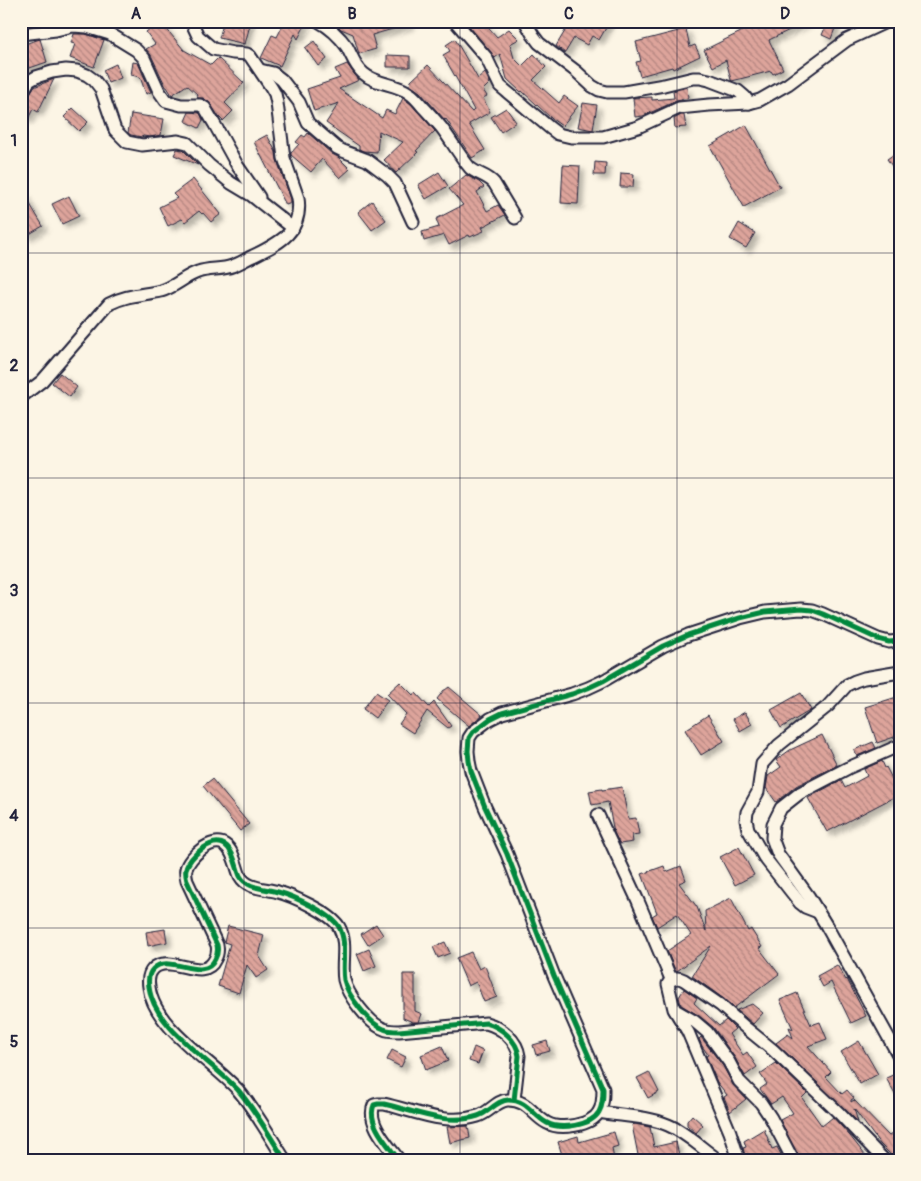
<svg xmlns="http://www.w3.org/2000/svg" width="921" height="1181" viewBox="0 0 921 1181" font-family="Pangolin,sans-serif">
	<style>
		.building { fill: url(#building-back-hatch); stroke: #22223b; filter: url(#shadow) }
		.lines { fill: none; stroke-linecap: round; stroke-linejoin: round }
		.street-casing { stroke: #22223b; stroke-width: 15 }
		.street { stroke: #fcf5e5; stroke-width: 11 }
		.cycleway-casing { stroke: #fcf5e5; stroke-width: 8 }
		.cycleway { stroke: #00873e; stroke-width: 5 }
		.grid { fill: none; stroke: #22223b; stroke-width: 1; stroke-opacity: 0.55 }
		.neatline { fill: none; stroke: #22223b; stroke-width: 2 }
		.grid-label { font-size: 16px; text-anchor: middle; font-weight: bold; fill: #22223b }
	</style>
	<defs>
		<pattern id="building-back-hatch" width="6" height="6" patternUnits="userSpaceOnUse" patternTransform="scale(1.25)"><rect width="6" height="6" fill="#dda49b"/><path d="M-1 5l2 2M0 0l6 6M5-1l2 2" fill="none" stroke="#b38580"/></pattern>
		<filter id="shadow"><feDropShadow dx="4.5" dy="4.5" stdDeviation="2.5" flood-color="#0004"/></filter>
	</defs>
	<rect width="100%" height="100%" fill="#fcf5e5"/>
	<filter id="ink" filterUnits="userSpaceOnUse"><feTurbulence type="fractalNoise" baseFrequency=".02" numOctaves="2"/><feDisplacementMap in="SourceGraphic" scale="10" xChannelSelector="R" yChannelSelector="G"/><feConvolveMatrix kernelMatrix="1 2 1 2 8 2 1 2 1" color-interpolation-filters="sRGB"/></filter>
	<g filter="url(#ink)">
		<!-- building -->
		<g class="building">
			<polygon points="160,21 184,50 211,65 218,58 244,83 225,103 233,111 223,121 219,117 209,102 203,98 197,98 198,95 187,85 172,95 167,87 166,87 151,55 146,49 155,44 146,32"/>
			<polygon points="224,21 251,21 245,44 219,38"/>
			<polygon points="285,21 307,21 298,39 295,34 280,66 261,58 272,35 277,37"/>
			<polygon points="332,21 409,21 410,24 372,35 376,49 359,54 353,34 341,29"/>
			<polygon points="465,21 483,21 497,37 509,29 519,39 510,44 514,58 522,66 534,54 546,67 533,80 559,103 564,96 578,106 562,126 552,119 522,91 521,92 507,79 500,54 495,58"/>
			<polygon points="571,21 610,21 599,40 592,36 587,45 574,38 565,53 556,46"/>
			<polygon points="778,21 808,21 769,40 783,69 773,74 771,71 732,81 731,80 726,60 713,67 704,50 759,23 762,29"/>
			<polygon points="828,21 832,21 837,23 831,39 822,35"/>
			<polygon points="686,29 690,47 695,45 700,56 673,69 672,67 640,76 636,62 641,61 636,42"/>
			<polygon points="74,34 86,34 104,40 94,67 70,58 75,44 71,43"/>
			<polygon points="40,39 47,62 21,71 21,45"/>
			<polygon points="455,39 478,79 485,73 490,83 483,90 487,96 483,98 490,112 469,124 485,150 472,158 446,119 445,120 420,92 410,85 411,81 428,65 472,112 474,110 443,55 450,51 446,45"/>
			<polygon points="314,41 327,59 318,66 305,48"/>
			<polygon points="387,55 410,56 410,67 387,67"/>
			<polygon points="133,62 138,63 151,92 146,94 140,77 131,75"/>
			<polygon points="116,64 121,78 108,83 103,70"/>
			<polygon points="347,64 359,80 339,89 382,118 386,110 395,114 403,98 411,104 435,131 416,151 418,152 396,173 384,160 403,142 379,131 377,152 363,151 359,149 359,146 326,123 339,103 314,111 307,89 340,78 335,69"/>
			<polygon points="54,79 38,112 33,109 28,119 21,116 21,105 23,101 27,98 34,87"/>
			<polygon points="687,87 688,98 682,99 682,100 676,101 643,116 635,117 633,98 652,97 652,100 674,98 673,91"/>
			<polygon points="583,103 597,105 593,130 578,127"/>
			<polygon points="73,108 88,122 79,131 64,117"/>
			<polygon points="506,108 516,122 501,132 491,117"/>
			<polygon points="189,112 200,113 203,120 199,128 185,121"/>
			<polygon points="131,114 164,119 161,135 150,137 143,136 142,137 131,135 128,133"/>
			<polygon points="681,115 684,115 686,127 675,128 674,119"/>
			<polygon points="746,125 780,187 744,207 710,146"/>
			<polygon points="308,133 332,154 338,157 350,169 340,178 322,159 311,172 291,155 291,153 299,144 296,142 302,135 305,137"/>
			<polygon points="267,135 276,152 277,160 291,199 291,203 286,205 254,142"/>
			<polygon points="177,149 183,150 198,165 174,155"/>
			<polygon points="900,150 900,177 887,159"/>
			<polygon points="595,162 606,163 605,175 594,175"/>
			<polygon points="563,165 580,166 578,204 561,203"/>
			<polygon points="439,172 448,186 426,199 418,185"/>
			<polygon points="621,173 634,174 633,187 620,187"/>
			<polygon points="466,175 479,182 484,187 477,192 487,211 498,205 505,215 482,227 484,231 470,237 469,235 449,245 444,235 424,241 422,232 439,227 436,219 463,205 449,189"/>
			<polygon points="193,179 221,214 211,222 203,213 202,214 199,211 185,222 182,219 168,226 159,207 177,198 173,194"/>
			<polygon points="21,189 43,226 26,236 21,227"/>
			<polygon points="69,196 79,216 62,224 52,204"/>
			<polygon points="372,201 386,220 372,230 358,212"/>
			<polygon points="739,223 755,233 746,248 730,239"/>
			<polygon points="60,373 77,387 70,397 52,383"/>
			<polygon points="400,682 413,695 416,693 429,707 434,702 451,726 448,728 427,711 413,733 399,724 406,714 387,694"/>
			<polygon points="449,687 482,715 469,726 437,699 444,690 445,690"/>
			<polygon points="376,692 388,700 375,718 363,709"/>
			<polygon points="801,693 811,710 781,728 771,710"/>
			<polygon points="900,696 900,735 877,743 865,707"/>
			<polygon points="745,712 752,724 740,731 733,719"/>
			<polygon points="708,715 724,741 701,755 685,730"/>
			<polygon points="822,735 837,765 796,786 776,802 766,788 768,776 781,767 776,760 790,750"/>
			<polygon points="873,742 876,748 857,756 854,750"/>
			<polygon points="882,761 885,768 886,767 900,794 827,832 808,798 841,780 845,788 867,776 864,769"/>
			<polygon points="212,779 249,824 240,831 203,786"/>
			<polygon points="622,787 628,819 636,818 639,834 632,835 633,842 620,844 614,833 608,802 592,805 589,791 602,789 602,790"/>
			<polygon points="739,847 754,875 735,885 720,857"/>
			<polygon points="664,866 666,872 681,866 686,880 679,883 697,907 706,931 705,911 731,898 748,931 751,929 762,947 759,948 779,974 734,1008 724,999 692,976 711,946 677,971 675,970 667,951 691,935 677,914 657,927 652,916 657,913 642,874"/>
			<polygon points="376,924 383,935 368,945 361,934"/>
			<polygon points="228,926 264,935 259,956 268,970 256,978 247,965 239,993 218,986 230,944 224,942"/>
			<polygon points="165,929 167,942 148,946 146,932"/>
			<polygon points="445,942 450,953 438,958 433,947"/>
			<polygon points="369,949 376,966 364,971 357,954"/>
			<polygon points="471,952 479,969 485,966 497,997 484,1002 476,982 468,986 456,958"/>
			<polygon points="837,965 846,980 847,979 866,1016 851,1023 831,982 823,987 817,976"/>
			<polygon points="403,974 415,974 415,1011 422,1014 419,1022 413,1022 403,1018"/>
			<polygon points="684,989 697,998 694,1003 719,1026 726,1020 735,1029 729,1034 743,1055 747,1052 757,1067 745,1076 735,1058 713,1027 698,1015 681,1005 679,997"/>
			<polygon points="797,993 811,1025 820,1022 827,1039 808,1046 831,1072 826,1077 842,1094 847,1090 854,1098 851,1100 851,1102 854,1100 889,1136 900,1128 900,1160 896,1160 880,1144 854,1109 858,1122 776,1043 788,1034 793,1038 789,1027 793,1029 780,1000"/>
			<polygon points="752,1004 763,1013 753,1024 737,1010"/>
			<polygon points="701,1037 723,1066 733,1085 746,1099 730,1112 724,1097 727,1095 717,1082 706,1056 708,1055 702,1046 699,1039"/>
			<polygon points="547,1041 550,1051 536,1055 533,1045"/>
			<polygon points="859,1041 878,1074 860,1084 841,1052"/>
			<polygon points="442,1046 448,1061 426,1070 421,1055"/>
			<polygon points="474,1047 483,1051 478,1064 469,1061"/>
			<polygon points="392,1050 406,1057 401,1067 387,1060"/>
			<polygon points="776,1063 807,1093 802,1098 822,1126 833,1117 850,1136 869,1160 800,1160 780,1120 793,1113 782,1097 771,1104 760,1089 767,1084 760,1074"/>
			<polygon points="649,1072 659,1092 648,1098 637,1078"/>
			<polygon points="895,1074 900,1085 900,1104 886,1078"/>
			<polygon points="692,1115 703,1125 696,1133 687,1125 687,1121"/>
			<polygon points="635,1124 650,1127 654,1147 676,1142 679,1155 663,1158 663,1157 650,1160 639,1160 632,1125"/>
			<polygon points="468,1126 470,1138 450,1143 447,1127"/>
			<polygon points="764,1129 772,1149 777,1147 784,1160 746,1160 743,1148 746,1147 744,1141"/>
			<polygon points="614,1132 618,1146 612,1148 614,1160 572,1160 571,1156 563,1158 558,1142 578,1136 579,1142"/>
		</g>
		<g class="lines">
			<defs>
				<g id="street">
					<path d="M318 21C329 27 340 37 347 47 352 56 355 66 363 73 376 85 396 83 409 93 414 96 419 102 423 107 429 113 435 120 441 127 451 140 459 155 470 168 477 174 487 175 494 183L515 218"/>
					<polyline points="455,21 486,57 500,86 550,128 558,134 571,137 603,137 638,127 679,108 709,105 749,103 760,100 788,84 847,40 888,21"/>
					<polyline points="525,21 533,35 539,43 577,72 592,86 599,90 607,92 624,92 664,85 693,78 700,78 709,80 738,91 745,97 749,103"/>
					<polyline points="21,34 56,30 73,26 87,27 110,34 136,50 144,58 159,91 166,101 181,105 200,105 205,108 215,125 237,165 259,197"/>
					<polyline points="260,70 273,73 282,80 299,102 308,123 337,148 343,151 367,160 387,175 395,183 413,222"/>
					<polyline points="21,94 29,81 36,77 52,72 66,70 77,71 87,75 94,80 101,89 115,130 127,142 142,145 178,141 187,143 209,165 231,183 251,195 293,228"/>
					<path d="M21 397 42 381 109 304C125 295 143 295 161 291 175 287 185 276 198 272 209 268 222 270 232 266 239 264 246 259 253 256 279 243 303 232 298 198L284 158 277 103 275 94 271 87 250 56 247 54 233 53 213 49 198 36 191 21"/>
					<polyline points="900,746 896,747 848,768 800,793 781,808 773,824 772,838 778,854 809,897 826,925 900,1058"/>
					<polyline points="598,815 638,901 671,979"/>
					<polyline points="818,912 805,907 800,903 764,857 748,829 746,820 747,812 758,792 762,764 779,745 828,706 847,685 855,681 864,678 900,672"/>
					<polyline points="675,1010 694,1021 707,1032 729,1062 739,1081 761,1103 771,1118 793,1160"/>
					<path d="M599 1112C621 1116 647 1116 668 1125 685 1132 699 1146 713 1156L716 1160"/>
					<path d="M285 1160C270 1137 256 1111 238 1090 212 1061 154 1028 149 987 148 981 148 974 153 969 169 952 204 984 215 959 218 954 218 950 217 945L187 881C186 877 185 873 186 869 189 857 212 836 225 845 234 851 236 867 240 876 247 889 265 888 278 892 293 896 331 913 339 927 348 943 341 963 344 980 347 994 369 1024 384 1029 388 1031 393 1031 399 1031L486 1023C501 1027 517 1040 519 1056L514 1100"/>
					<path d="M399 1160C389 1146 366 1123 374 1105L378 1104H384C415 1111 446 1126 478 1116 489 1113 497 1100 508 1100 528 1100 532 1115 547 1123 560 1130 591 1126 599 1112 603 1105 603 1097 603 1089L554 976 507 854 485 807 471 771 469 761 468 751 469 738 473 732 490 719 502 713 572 694 588 688 603 681 663 646 688 635 740 618 765 612 801 609 812 610 823 614 878 639 889 642 900 641"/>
					<path d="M739 1160 730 1132 688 1032 674 1009 668 984C672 977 678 977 684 980L720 1005 746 1028 773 1050 839 1113 884 1160"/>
				</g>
			</defs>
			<!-- street casing -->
			<use href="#street" class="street-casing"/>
			<!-- street -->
			<use href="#street" class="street"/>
			<defs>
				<g id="cycleway">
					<path d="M285 1160C270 1137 256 1111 238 1090 212 1061 154 1028 149 987 148 981 148 974 153 969 169 952 204 984 215 959 218 954 218 950 217 945L187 881C186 877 185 873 186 869 189 857 212 836 225 845 234 851 236 867 240 876 247 889 265 888 278 892 293 896 331 913 339 927 348 943 341 963 344 980 347 994 369 1024 384 1029 388 1031 393 1031 399 1031L486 1023C501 1027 517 1040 519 1056L514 1100"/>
					<path d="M399 1160C389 1146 366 1123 374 1105L378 1104H384C415 1111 446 1126 478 1116 489 1113 497 1100 508 1100 528 1100 532 1115 547 1123 560 1130 591 1126 599 1112 603 1105 603 1097 603 1089L554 976 507 854 485 807 471 771 469 761 468 751 469 738 473 732 490 719 502 713 572 694 588 688 603 681 663 646 688 635 740 618 765 612 801 609 812 610 823 614 878 639 889 642 900 641"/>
				</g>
			</defs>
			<!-- cycleway casing -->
			<use href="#cycleway" class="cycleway-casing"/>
			<!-- cycleway -->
			<use href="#cycleway" class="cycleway"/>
		</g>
	</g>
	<!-- grid -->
	<path class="grid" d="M244 21V1160M460 21V1160M677 21V1160M21 253H900M21 478H900M21 703H900M21 928H900"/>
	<!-- margin -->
	<rect width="921" height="1181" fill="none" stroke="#fcf5e5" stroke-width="55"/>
	<rect x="28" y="28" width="866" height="1126" class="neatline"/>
	<g class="grid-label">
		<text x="136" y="19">A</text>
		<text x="352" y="19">B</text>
		<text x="569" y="19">C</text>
		<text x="785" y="19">D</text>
		<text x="14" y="146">1</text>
		<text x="14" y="371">2</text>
		<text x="14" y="596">3</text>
		<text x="14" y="821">4</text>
		<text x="14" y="1047">5</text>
	</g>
</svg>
